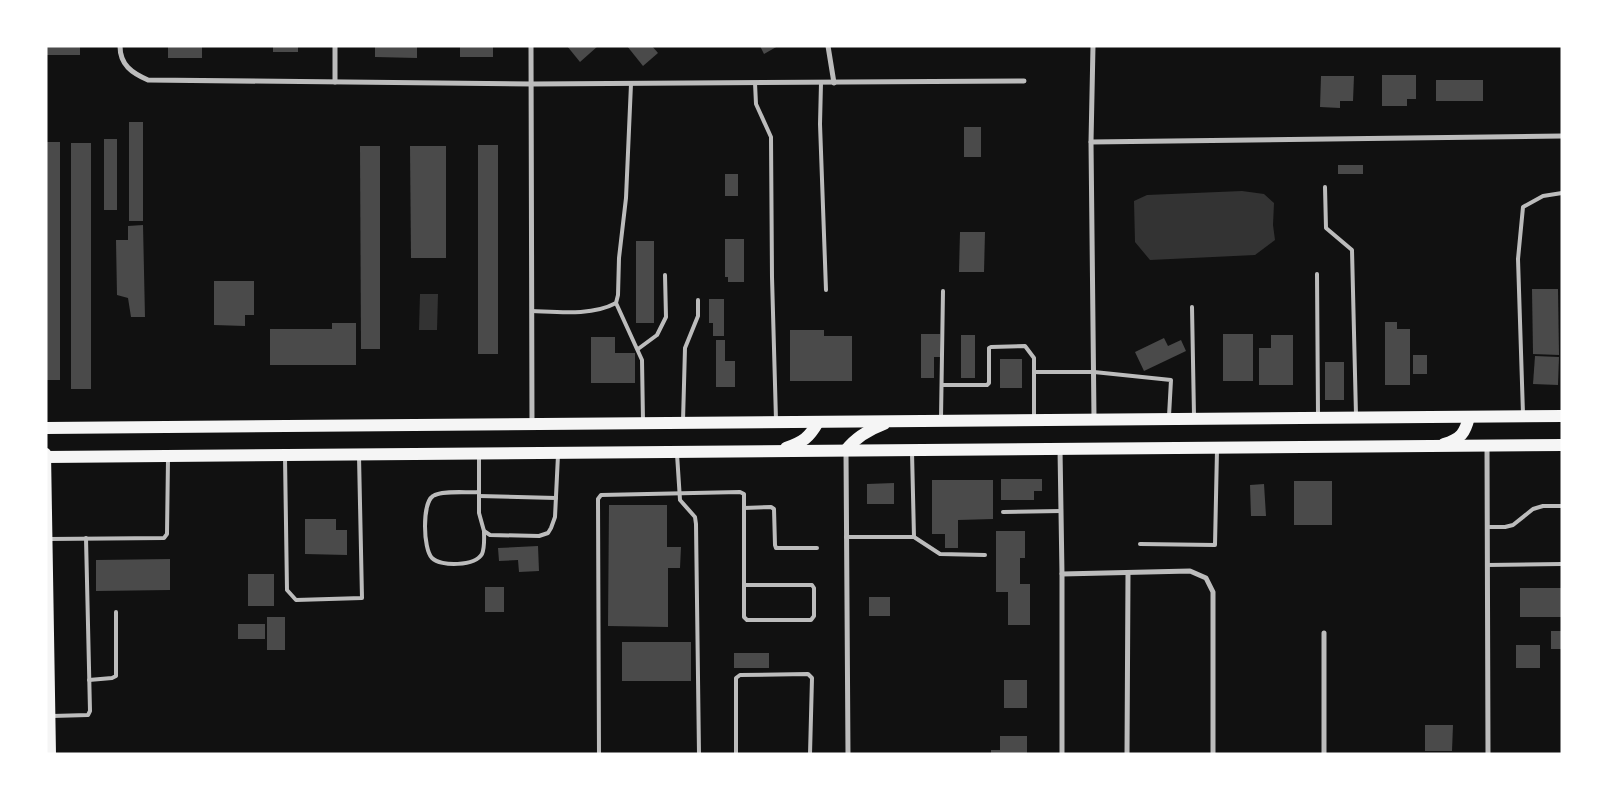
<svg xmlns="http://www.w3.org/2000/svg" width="1608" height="800" viewBox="0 0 1608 800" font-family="Poppins,sans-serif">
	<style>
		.water { fill: #333 }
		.building { fill: #4a4a4a }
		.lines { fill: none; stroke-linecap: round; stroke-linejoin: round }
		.service { stroke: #bcbcbc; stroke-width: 4 }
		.minor { stroke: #bcbcbc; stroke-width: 5 }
		.secondary { stroke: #f5f5f5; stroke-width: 10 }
		.primary { stroke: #f5f5f5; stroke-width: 12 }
	</style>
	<rect width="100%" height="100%" fill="#111"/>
	<!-- water -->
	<g class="water">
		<polygon points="1242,191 1264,194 1274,203 1273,225 1275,240 1255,255 1150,260 1135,242 1134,201 1147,195"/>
		<polygon points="420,294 438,294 437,330 419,330"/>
	</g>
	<!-- building -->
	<g class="building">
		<rect x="46" y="46" width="34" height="9"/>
		<rect x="168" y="46" width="34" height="12"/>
		<rect x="273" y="46" width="25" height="6"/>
		<polygon points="375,46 417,46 417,58 375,57"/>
		<rect x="460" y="46" width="33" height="11"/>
		<polygon points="567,46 598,46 580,62"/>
		<polygon points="627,46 652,46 658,53 643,66"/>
		<polygon points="760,46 778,46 764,54"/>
		<polygon points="1382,75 1416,75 1416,99 1407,99 1407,106 1382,106"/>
		<polygon points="1321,76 1354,76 1353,101 1340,101 1340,108 1320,107"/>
		<rect x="1436" y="80" width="47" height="21"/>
		<rect x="129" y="122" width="14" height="99"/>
		<rect x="964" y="127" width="17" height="30"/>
		<rect x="104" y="139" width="13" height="71"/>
		<rect x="46" y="142" width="14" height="238"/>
		<rect x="71" y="143" width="20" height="246"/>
		<rect x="478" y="145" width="20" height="209"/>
		<polygon points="360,146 380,146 380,349 361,349"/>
		<polygon points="410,146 446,146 446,258 411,258"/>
		<rect x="1338" y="165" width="25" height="9"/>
		<rect x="725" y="174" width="13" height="22"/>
		<polygon points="143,225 145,317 131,317 128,298 117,295 116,240 128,240 128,226"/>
		<polygon points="960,232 985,232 984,272 959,272"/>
		<polygon points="725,239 744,239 744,282 728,282 728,277 725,277"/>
		<rect x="636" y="241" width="18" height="82"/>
		<polygon points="214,281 254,281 254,315 245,315 245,326 214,325"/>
		<polygon points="1532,289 1558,289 1559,355 1533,354"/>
		<polygon points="709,299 724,299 724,336 713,336 713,323 709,323"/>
		<polygon points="1385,322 1397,322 1397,329 1410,329 1410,385 1385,385"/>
		<polygon points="332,323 356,323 356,365 270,365 270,329 332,329"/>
		<polygon points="790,330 824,330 824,336 852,336 852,381 790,381"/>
		<polygon points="921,334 940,334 940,357 934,357 934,378 921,378"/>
		<rect x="1223" y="334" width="30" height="47"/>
		<rect x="961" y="335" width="14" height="43"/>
		<polygon points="1271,335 1293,335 1293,385 1259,385 1259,348 1271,348"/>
		<polygon points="591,337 615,337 615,353 635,353 635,383 591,383"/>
		<polygon points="1164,338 1168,346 1181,340 1186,351 1144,371 1135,352"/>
		<polygon points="716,340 725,340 725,361 735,361 735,387 716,387"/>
		<rect x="1413" y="355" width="14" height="19"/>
		<polygon points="1535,356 1559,357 1558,385 1533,384"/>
		<rect x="1000" y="359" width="22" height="29"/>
		<rect x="1325" y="362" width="19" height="38"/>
		<polygon points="1001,479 1042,479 1042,491 1034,491 1034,500 1001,500"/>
		<polygon points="932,480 993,480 993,519 958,520 958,548 945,548 945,534 932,534"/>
		<rect x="1294" y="481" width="38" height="44"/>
		<polygon points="894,483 894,504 867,504 867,484"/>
		<polygon points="1264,484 1266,516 1251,516 1250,485"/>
		<polygon points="609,505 667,505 667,547 681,547 680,568 668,568 668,627 608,626"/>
		<polygon points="305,519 336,519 336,530 347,530 347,555 305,554"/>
		<polygon points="996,531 1025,531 1025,558 1020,558 1020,584 1030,584 1030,625 1008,625 1008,592 996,592"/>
		<polygon points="538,546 539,571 519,572 518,560 499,561 498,548"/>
		<polygon points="170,559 170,590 96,591 96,560"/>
		<rect x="248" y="574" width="26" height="32"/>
		<rect x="485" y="587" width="19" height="25"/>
		<rect x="1520" y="588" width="42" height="29"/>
		<rect x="869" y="597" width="21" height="19"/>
		<rect x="267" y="617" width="18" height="33"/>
		<rect x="238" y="624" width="27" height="15"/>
		<rect x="1551" y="631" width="11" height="18"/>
		<rect x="622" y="642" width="69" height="39"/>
		<rect x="1516" y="645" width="24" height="23"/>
		<rect x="734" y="653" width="35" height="15"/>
		<rect x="1004" y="680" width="23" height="28"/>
		<polygon points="1425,725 1453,725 1452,751 1425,751"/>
		<polygon points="1000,736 1027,736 1027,754 991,754 991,750 1000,750"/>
	</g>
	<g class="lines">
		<!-- service -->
		<g class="service">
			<polyline points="755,83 756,104 771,137 772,277 776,420"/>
			<polyline points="821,83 820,124 826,290"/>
			<polyline points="1325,187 1326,228 1352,250 1356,415"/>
			<polyline points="1317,274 1318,415"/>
			<polyline points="616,303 642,360 643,421"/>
			<polyline points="1192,307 1194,416"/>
			<path d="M532 311C558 312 592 316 616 303L618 295 619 258 626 198 631 84"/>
			<polyline points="638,349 657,335 666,317 665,275"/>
			<polyline points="942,385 987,385 989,383 989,348 991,347 1025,346 1034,358 1034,372"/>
			<polyline points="1523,414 1518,259 1523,207 1543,196 1562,193"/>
			<polyline points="1034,417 1034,372 1094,372 1171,380 1169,416"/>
			<polyline points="941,418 943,291"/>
			<polyline points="683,421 685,348 698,316 698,300"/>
			<polyline points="912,452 914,537"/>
			<polyline points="677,454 680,500 695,517 696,524 699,754"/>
			<polyline points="285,457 287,590 296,600 362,598 359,456"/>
			<polyline points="479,457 479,513 484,531 490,535 539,536 548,533 551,528 555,517 558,455"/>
			<path d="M479 492C468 493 441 490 433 496 422 503 423 549 432 558 441 567 475 566 482 554 485 547 484 538 484 531"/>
			<polyline points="479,496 556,498"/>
			<polyline points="744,508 771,507 774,509 775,545 776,548 817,548"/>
			<polyline points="1003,512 1061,511"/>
			<polyline points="1487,527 1505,527 1513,525 1533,509 1543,506 1562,506"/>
			<polyline points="846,537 914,537 940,554 985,555"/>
			<polyline points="49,539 164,538 167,534 168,459"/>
			<polyline points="1140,544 1215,545 1217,450"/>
			<polyline points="1487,565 1562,564"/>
			<polyline points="89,680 112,678 116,676 116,612"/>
			<polyline points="52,716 88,715 90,711 86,538"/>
			<polyline points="599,754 598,499 601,495 740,492 744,494 744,617 747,620 811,620 814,616 814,588 812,585 744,585"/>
			<polyline points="736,754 736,678 740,675 808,674 812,678 810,754"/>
		</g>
		<!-- minor -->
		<g class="minor">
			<path d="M120 46C120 65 132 73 148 80L532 84 1024 81"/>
			<polyline points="531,46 532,423"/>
			<polyline points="828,46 834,83"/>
			<polyline points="1093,46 1091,142 1094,418"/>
			<polyline points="335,82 335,46"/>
			<polyline points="1091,142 1562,136"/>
			<polyline points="1487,446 1488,754"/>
			<polyline points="1060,449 1062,574 1062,754"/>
			<polyline points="846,451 848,754"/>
			<polyline points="1062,574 1190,571 1206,578 1213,592 1213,754"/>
			<polyline points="1324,633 1324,754"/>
			<polyline points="1127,754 1128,573"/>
		</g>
		<!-- secondary -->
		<polyline class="secondary" points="46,453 51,754"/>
		<!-- primary -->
		<g class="primary">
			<polyline points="46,428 1562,416"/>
			<path d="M1444 444C1461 439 1465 433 1469 417"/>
			<path d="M786 448C803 442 809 438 818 422"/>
			<path d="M846 450C856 437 868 430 884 424"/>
			<polyline points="46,457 1562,445"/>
		</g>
	</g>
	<!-- border -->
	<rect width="1608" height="800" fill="none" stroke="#ffffff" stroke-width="95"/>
</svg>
